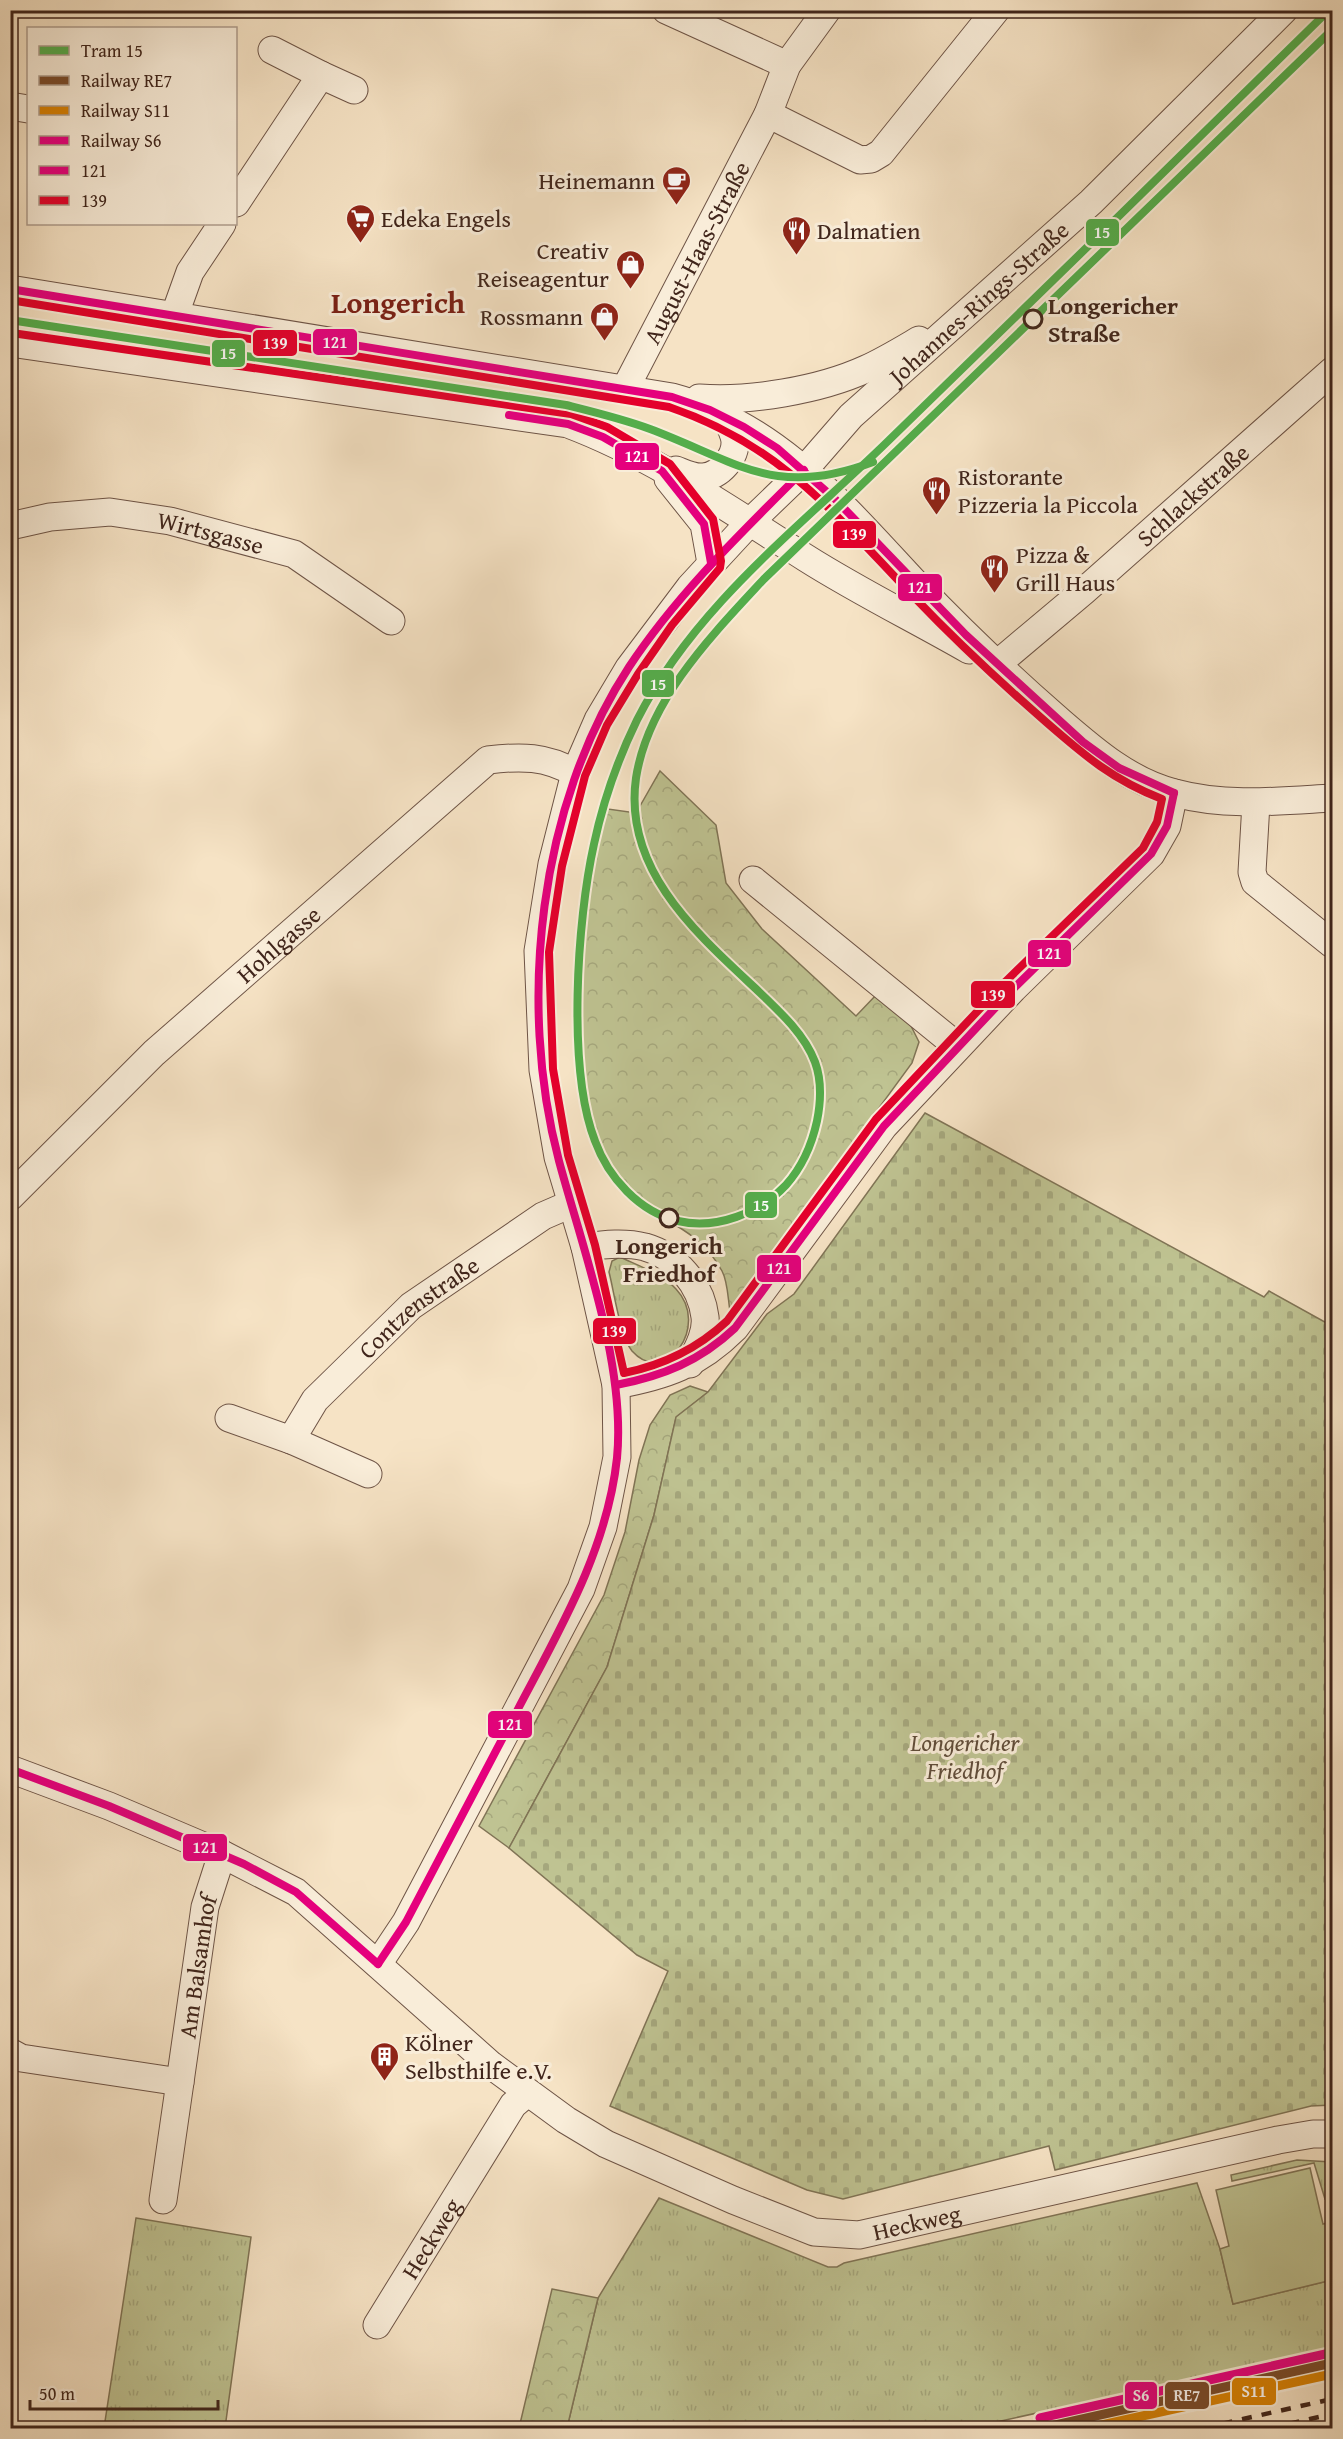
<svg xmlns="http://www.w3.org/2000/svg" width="1343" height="2439" viewBox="0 0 1343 2439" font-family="'Gentium Book Plus',serif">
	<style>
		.grass { fill: url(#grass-tufts); stroke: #807456; stroke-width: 1.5 }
		.forest { fill: url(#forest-crowns); stroke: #807456; stroke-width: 1.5 }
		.cemetery { fill: url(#cemetery-stones); stroke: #807456; stroke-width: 1.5 }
		.pitch { fill: #bfc392; stroke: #807456; stroke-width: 1.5 }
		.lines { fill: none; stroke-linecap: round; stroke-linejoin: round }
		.minor-casing { stroke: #6e5446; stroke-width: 29 }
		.minor { stroke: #f9edd9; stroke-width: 27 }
		.rail { stroke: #40251b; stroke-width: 4.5; stroke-dasharray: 10 10; stroke-linecap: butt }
		.bus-1-casing { stroke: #f9edd9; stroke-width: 12 }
		.bus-2-casing { stroke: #f9edd9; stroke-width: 12 }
		.bus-1 { stroke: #e5007d; stroke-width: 8 }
		.bus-2 { stroke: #e4002b; stroke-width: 8 }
		.rail-1-casing { stroke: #f9edd9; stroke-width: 14 }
		.rail-2-casing { stroke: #f9edd9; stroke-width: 14 }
		.rail-3-casing { stroke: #f9edd9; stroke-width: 14 }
		.rail-1 { stroke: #7a4b2a; stroke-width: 9 }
		.rail-2 { stroke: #d88204; stroke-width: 9 }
		.rail-3 { stroke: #e6007e; stroke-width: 9 }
		.tram-1-casing { stroke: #f9edd9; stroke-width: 12 }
		.tram-1 { stroke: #54ad4b; stroke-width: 8 }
		.stop-dot { fill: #f9edd9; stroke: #40251b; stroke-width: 3 }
		.labels { text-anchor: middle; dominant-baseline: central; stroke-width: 6; stroke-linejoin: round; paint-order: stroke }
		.poi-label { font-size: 24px; fill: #40251b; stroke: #f9edd9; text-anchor: start }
		.street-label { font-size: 24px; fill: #40251b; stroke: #f9edd9 }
		.stop-label { font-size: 24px; font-weight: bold; fill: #40251b; stroke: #f9edd9; text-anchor: start }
		.park-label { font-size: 24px; font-style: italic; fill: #604c39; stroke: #f9edd9 }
		.district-label { font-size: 30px; font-weight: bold; fill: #7a1f14; stroke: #f9edd9 }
		.line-badge { stroke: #f9edd9; stroke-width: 2 }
		.badge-label { font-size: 16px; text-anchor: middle; font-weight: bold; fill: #fff }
	</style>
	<defs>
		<pattern id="grass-tufts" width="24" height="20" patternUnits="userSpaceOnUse" patternTransform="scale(1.5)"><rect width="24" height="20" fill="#bfc392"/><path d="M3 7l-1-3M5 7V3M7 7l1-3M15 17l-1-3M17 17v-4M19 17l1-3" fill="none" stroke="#a5a77d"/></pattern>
		<pattern id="forest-crowns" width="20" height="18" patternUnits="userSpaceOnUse" patternTransform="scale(1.5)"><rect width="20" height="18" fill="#bfc392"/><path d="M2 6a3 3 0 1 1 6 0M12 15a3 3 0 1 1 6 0" fill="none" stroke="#a5a77d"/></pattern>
		<pattern id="cemetery-stones" width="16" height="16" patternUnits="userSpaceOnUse" patternTransform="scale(1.5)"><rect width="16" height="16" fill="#bfc392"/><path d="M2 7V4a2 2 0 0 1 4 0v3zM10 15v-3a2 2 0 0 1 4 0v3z" fill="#a5a77d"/></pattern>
	</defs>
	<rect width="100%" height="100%" fill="#f6e3c5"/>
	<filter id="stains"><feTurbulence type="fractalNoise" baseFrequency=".00333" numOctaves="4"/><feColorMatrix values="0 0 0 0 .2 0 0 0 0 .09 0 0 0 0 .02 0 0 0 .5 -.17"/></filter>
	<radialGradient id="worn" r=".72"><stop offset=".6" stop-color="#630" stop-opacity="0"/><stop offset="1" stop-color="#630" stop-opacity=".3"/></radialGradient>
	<!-- grass -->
	<g class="grass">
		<path d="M620 1257C639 1266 662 1274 676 1289 711 1326 665 1388 632 1351 620 1336 614 1291 609 1272L612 1261Z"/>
		<polygon points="1297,2160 1332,2162 1332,2197 1325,2199 1314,2163 1232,2181 1231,2175"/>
		<polygon points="1197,2183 1220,2249 1233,2304 1332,2280 1332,2348 969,2428 567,2428 598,2298 659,2198 828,2267 837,2267 844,2263"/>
		<polygon points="136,2218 251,2237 225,2428 104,2428"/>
	</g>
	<!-- forest -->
	<g class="forest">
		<path d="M660 771 716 825 726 883 762 929 856 1016 877 994 909 1022 919 1042 912 1063 730 1311C728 1300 728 1282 722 1271 697 1225 656 1221 621 1189 569 1143 577 968 583 902 586 870 594 839 601 808L636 813Z"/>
		<polygon points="690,1386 708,1392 676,1418 654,1515 607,1667 509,1848 479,1826 604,1595 625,1532 639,1460 650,1425 670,1395"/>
		<polygon points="552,2289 598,2298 567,2428 519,2428"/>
	</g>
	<!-- cemetery -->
	<polygon class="cemetery" points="925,1113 1264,1297 1269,1291 1332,1326 1332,2105 1311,2106 1055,2170 1049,2146 843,2199 807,2190 610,2106 668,1971 637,1955 509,1848 607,1667 654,1515 676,1417 708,1392 767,1314 794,1294"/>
	<!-- pitch -->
	<polygon class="pitch" points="1310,2168 1323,2224 1332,2222 1332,2280 1233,2304 1220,2249 1229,2246 1216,2190"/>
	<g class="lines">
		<defs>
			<g id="minor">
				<polyline points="666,10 787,65"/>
				<polyline points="321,75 354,90"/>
				<polyline points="10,106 28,109"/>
				<polyline points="768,114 860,160 871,159 881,153 996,10"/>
				<polyline points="236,203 321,75 272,50"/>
				<path d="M10 289 672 397C777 425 845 508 916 584 960 630 1006 674 1054 716 1090 747 1127 781 1175 793 1226 807 1280 801 1332 798"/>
				<polyline points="175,314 190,272 222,224"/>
				<path d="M10 343 568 424C653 456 730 510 806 558 858 591 915 619 969 650"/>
				<path id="s1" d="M625 389 768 114 787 65 827 10"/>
				<path d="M699 398C749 402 820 390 866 369 884 361 902 350 919 340"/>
				<path d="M676 470C684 473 694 478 703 477 720 476 736 457 735 441 734 432 728 422 724 414"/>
				<polyline points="668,479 704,524 711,563"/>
				<path id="s2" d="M10 526 50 517 110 512 170 521 294 554 391 621"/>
				<path id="s3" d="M996 665 1084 591 1332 371"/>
				<polyline points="1256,803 1252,872 1255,882 1332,944"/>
				<polyline points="753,880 957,1046"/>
				<path id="s4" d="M10 1197 154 1053 488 760C521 756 546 756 575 773"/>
				<path d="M585 1247C605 1244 625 1242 645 1247 676 1256 701 1284 705 1317 707 1333 697 1350 690 1364"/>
				<path d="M616 1385C665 1376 698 1365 735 1328L884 1126 1013 989 1151 854 1167 826 1174 793"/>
				<path id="s5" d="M229 1418 291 1440 315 1400 411 1306 543 1216 573 1203"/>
				<polyline points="291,1440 368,1474"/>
				<path id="s6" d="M10 1769 109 1806 222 1854 296 1892 491 2065 566 2120 606 2144 733 2200 814 2232 859 2235 1278 2140 1313 2134H1332"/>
				<path id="s7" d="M378 1964 406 1922 581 1589 603 1527 617 1457 616 1385 585 1247 558 1157 543 1070 538 951 552 864 575 773 598 720 629 668 690 587 750 522 804 470 851 416 1091 202 1284 10"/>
				<path id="s8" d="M10 2052 21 2058 180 2082 205 1907 222 1854"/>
				<polyline points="163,2200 180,2082"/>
				<path id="s9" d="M377 2325 513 2105 527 2093"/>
			</g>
		</defs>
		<!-- minor casing -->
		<use href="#minor" class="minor-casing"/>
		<!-- minor -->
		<use href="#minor" class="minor"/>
		<!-- rail -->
		<g class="rail">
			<polyline points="1203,2428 1332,2399"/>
			<polyline points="1270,2428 1332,2414"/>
		</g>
		<defs>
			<g id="bus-1">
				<polyline points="10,289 672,397 710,410 744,427 777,448 835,499 966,635 1083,742 1119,768 1174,793"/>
				<polyline points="509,415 568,424 603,437 662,471 704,524 711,563"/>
				<path d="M616 1385C663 1376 700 1361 735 1328L884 1126 1013 989 1151 854 1167 826 1174 793"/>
				<polyline points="10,1769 109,1806 244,1864 296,1892 378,1964"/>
				<path d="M378 1964 406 1922C443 1851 480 1780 518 1709 560 1629 607 1550 617 1458 626 1365 583 1250 559 1161 517 1003 539 804 629 667 678 593 742 532 804 470"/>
			</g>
			<path id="bus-2" d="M10 300 669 407C783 446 834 514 914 597 956 641 1000 682 1046 722 1085 756 1113 780 1162 799L1157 822 1143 848 1006 981 876 1119 727 1321C697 1349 664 1365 624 1373L595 1245 568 1155 553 1069 549 952 562 866 585 776 607 725 638 674 672 625 720 568 721 561 713 519 670 464 607 427 571 414 12 333"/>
		</defs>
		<!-- bus-1 casing -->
		<use href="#bus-1" class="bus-1-casing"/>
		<!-- bus-2 casing -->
		<use href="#bus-2" class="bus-2-casing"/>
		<!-- bus-1 -->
		<use href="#bus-1" class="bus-1"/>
		<!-- bus-2 -->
		<use href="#bus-2" class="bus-2"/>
		<defs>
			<polyline id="rail-1" points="1042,2428 1332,2363"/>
			<polyline id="rail-2" points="1088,2428 1332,2374"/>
			<polyline id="rail-3" points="1040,2418 1330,2353"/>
		</defs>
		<!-- rail-1 casing -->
		<use href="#rail-1" class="rail-1-casing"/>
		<!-- rail-2 casing -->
		<use href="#rail-2" class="rail-2-casing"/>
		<!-- rail-3 casing -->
		<use href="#rail-3" class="rail-3-casing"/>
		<!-- rail-1 -->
		<use href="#rail-1" class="rail-1"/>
		<!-- rail-2 -->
		<use href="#rail-2" class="rail-2"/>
		<!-- rail-3 -->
		<use href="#rail-3" class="rail-3"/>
		<defs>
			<g id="tram-1">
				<path d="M1329 10C1181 155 1033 301 884 445 796 530 693 609 637 720 618 759 603 802 594 844 577 920 567 1069 595 1141 608 1177 639 1212 678 1221 716 1230 760 1213 786 1185 802 1167 812 1144 817 1121 821 1101 822 1081 815 1062 804 1033 777 1009 755 988 696 933 623 869 636 778 648 700 712 635 764 579L1332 30"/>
				<path d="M10 320 566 405C594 412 623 419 650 429 738 462 775 499 873 462"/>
			</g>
		</defs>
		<!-- tram-1 casing -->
		<use href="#tram-1" class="tram-1-casing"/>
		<!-- tram-1 -->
		<use href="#tram-1" class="tram-1"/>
	</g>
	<!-- icons -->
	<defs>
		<symbol id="cafe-pin" viewBox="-11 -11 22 30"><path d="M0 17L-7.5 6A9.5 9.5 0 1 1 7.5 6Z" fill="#8f2418" stroke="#f9edd9"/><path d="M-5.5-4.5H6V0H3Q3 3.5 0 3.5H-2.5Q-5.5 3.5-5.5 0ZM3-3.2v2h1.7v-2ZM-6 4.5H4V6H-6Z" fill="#fff"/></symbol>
		<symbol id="supermarket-pin" viewBox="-11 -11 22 30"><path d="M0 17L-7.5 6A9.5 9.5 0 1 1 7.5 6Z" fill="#8f2418" stroke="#f9edd9"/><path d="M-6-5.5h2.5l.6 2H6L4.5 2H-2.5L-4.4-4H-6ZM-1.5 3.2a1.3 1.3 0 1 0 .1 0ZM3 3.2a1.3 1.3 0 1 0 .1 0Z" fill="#fff"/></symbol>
		<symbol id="restaurant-pin" viewBox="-11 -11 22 30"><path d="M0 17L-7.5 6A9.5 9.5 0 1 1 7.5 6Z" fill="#8f2418" stroke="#f9edd9"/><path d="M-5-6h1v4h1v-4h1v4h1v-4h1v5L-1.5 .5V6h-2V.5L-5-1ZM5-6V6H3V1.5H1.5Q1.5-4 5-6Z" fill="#fff"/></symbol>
		<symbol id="shop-pin" viewBox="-11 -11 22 30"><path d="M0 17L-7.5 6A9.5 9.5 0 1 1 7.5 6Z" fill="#8f2418" stroke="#f9edd9"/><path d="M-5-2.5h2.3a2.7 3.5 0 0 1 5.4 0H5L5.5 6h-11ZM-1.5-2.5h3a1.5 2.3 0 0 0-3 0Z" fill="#fff"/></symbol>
		<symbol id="building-pin" viewBox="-11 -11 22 30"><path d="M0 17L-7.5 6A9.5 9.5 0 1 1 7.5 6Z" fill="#8f2418" stroke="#f9edd9"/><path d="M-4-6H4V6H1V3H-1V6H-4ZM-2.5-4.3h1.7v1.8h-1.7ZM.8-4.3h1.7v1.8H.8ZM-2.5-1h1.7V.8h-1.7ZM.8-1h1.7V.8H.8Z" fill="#fff"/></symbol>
	</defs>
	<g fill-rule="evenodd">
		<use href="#cafe-pin" x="660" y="164" width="33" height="45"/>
		<use href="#supermarket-pin" x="344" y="202" width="33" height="45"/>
		<use href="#restaurant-pin" x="780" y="214" width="33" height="45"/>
		<use href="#shop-pin" x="614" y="248" width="33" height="45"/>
		<use href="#shop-pin" x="588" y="300" width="33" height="45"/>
		<use href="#restaurant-pin" x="920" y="474" width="33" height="45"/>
		<use href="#restaurant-pin" x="978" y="552" width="33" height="45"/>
		<use href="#building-pin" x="368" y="2040" width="33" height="45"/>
	</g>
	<!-- markers -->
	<g class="stop-dot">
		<circle cx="1033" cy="319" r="9"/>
		<circle cx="669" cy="1218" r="9"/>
	</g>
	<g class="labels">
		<!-- poi labels -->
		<g class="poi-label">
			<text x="655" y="180" text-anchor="end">Heinemann</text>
			<text x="381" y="218">Edeka Engels</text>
			<text x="817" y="230">Dalmatien</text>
			<text x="609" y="250" text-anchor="end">Creativ<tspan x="609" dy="28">Reiseagentur</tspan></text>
			<text x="583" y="316" text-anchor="end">Rossmann</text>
			<text x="958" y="476">Ristorante<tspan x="958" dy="28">Pizzeria la Piccola</tspan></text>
			<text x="1016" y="554">Pizza &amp;<tspan x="1016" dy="28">Grill Haus</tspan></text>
			<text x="405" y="2042">Kölner<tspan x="405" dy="28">Selbsthilfe e.V.</tspan></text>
		</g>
		<!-- street labels -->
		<g class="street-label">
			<text stroke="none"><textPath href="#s1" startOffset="154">August-Haas-Straße</textPath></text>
			<text stroke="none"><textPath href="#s7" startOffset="1886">Johannes-Rings-Straße</textPath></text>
			<text stroke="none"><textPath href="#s3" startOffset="260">Schlackstraße</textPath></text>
			<text stroke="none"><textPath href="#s2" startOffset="204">Wirtsgasse</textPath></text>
			<text stroke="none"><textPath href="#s4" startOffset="369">Hohlgasse</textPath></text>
			<text stroke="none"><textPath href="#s5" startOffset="252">Contzenstraße</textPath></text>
			<text stroke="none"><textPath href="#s8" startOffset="290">Am Balsamhof</textPath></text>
			<text stroke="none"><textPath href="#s6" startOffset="1042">Heckweg</textPath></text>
			<text stroke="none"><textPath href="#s9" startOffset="102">Heckweg</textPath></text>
		</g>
		<!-- stop labels -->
		<g class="stop-label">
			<text x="1048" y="305">Longericher<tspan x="1048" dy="28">Straße</tspan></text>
			<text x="669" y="1245" text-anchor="middle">Longerich<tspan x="669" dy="28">Friedhof</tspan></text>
		</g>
		<!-- park labels -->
		<g class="park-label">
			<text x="965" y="1742">Longericher<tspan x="965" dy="28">Friedhof</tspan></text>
		</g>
		<!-- district labels -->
		<g class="district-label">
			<text x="398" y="302">Longerich</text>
		</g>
	</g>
	<g class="line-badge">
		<rect x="1085" y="218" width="35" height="29" rx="6" fill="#54ad4b"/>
		<rect x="312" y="328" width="46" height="28" rx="6" fill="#e5007d"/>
		<rect x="252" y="329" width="46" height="28" rx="6" fill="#e4002b"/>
		<rect x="211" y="339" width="35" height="29" rx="6" fill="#54ad4b"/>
		<rect x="614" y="442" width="46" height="29" rx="6" fill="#e5007d"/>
		<rect x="832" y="520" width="45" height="29" rx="6" fill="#e4002b"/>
		<rect x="897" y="573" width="46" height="29" rx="6" fill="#e5007d"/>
		<rect x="641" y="669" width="34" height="29" rx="6" fill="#54ad4b"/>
		<rect x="1027" y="939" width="45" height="29" rx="6" fill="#e5007d"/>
		<rect x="970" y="980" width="46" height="29" rx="6" fill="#e4002b"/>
		<rect x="744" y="1191" width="34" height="28" rx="6" fill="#54ad4b"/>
		<rect x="756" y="1254" width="46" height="29" rx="6" fill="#e5007d"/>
		<rect x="592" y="1317" width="45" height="28" rx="6" fill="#e4002b"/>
		<rect x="487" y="1710" width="46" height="29" rx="6" fill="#e5007d"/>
		<rect x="182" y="1833" width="46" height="29" rx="6" fill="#e5007d"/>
		<rect x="1231" y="2377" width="46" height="29" rx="6" fill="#d88204"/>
		<rect x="1124" y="2381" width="34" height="29" rx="6" fill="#e6007e"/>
		<rect x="1164" y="2381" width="46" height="29" rx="6" fill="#7a4b2a"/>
	</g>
	<g class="badge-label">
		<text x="1102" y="238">15</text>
		<text x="335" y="348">121</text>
		<text x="275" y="349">139</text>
		<text x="228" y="359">15</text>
		<text x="637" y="462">121</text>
		<text x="854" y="540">139</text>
		<text x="920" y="593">121</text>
		<text x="658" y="690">15</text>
		<text x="1049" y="959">121</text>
		<text x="993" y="1001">139</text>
		<text x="761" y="1211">15</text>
		<text x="779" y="1274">121</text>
		<text x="614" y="1337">139</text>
		<text x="510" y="1730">121</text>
		<text x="205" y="1853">121</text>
		<text x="1254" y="2397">S11</text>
		<text x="1141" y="2401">S6</text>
		<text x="1187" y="2401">RE7</text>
	</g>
	<!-- margin -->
	<rect width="1343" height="2439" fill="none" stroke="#f6e3c5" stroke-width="36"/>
	<rect x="12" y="12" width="1319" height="2415" fill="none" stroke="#40251b" stroke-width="3"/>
	<rect x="18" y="18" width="1307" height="2403" fill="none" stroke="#40251b" stroke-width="1.5"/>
	<!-- legend -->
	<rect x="27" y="27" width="210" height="198" fill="#f9edd9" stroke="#af9d8d" stroke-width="1.5"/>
	<rect x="39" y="46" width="30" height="9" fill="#54ad4b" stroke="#af9d8d" stroke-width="1.5"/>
	<text x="81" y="57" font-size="18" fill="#40251b">Tram 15</text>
	<rect x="39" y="76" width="30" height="9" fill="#7a4b2a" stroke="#af9d8d" stroke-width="1.5"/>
	<text x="81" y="87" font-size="18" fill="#40251b">Railway RE7</text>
	<rect x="39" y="106" width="30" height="9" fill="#d88204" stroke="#af9d8d" stroke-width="1.5"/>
	<text x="81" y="117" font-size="18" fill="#40251b">Railway S11</text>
	<rect x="39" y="136" width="30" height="9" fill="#e6007e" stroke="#af9d8d" stroke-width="1.5"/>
	<text x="81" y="147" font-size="18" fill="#40251b">Railway S6</text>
	<rect x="39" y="166" width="30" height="9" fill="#e5007d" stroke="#af9d8d" stroke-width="1.5"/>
	<text x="81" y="177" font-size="18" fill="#40251b">121</text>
	<rect x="39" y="196" width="30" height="9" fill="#e4002b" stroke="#af9d8d" stroke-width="1.5"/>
	<text x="81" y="207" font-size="18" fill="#40251b">139</text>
	<!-- scale -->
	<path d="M30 2400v9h188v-9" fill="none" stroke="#40251b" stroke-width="3"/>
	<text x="39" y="2400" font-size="18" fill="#40251b" stroke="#f9edd9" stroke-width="4.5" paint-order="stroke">50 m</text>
	<rect width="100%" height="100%" filter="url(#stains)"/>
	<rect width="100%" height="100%" fill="url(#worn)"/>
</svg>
